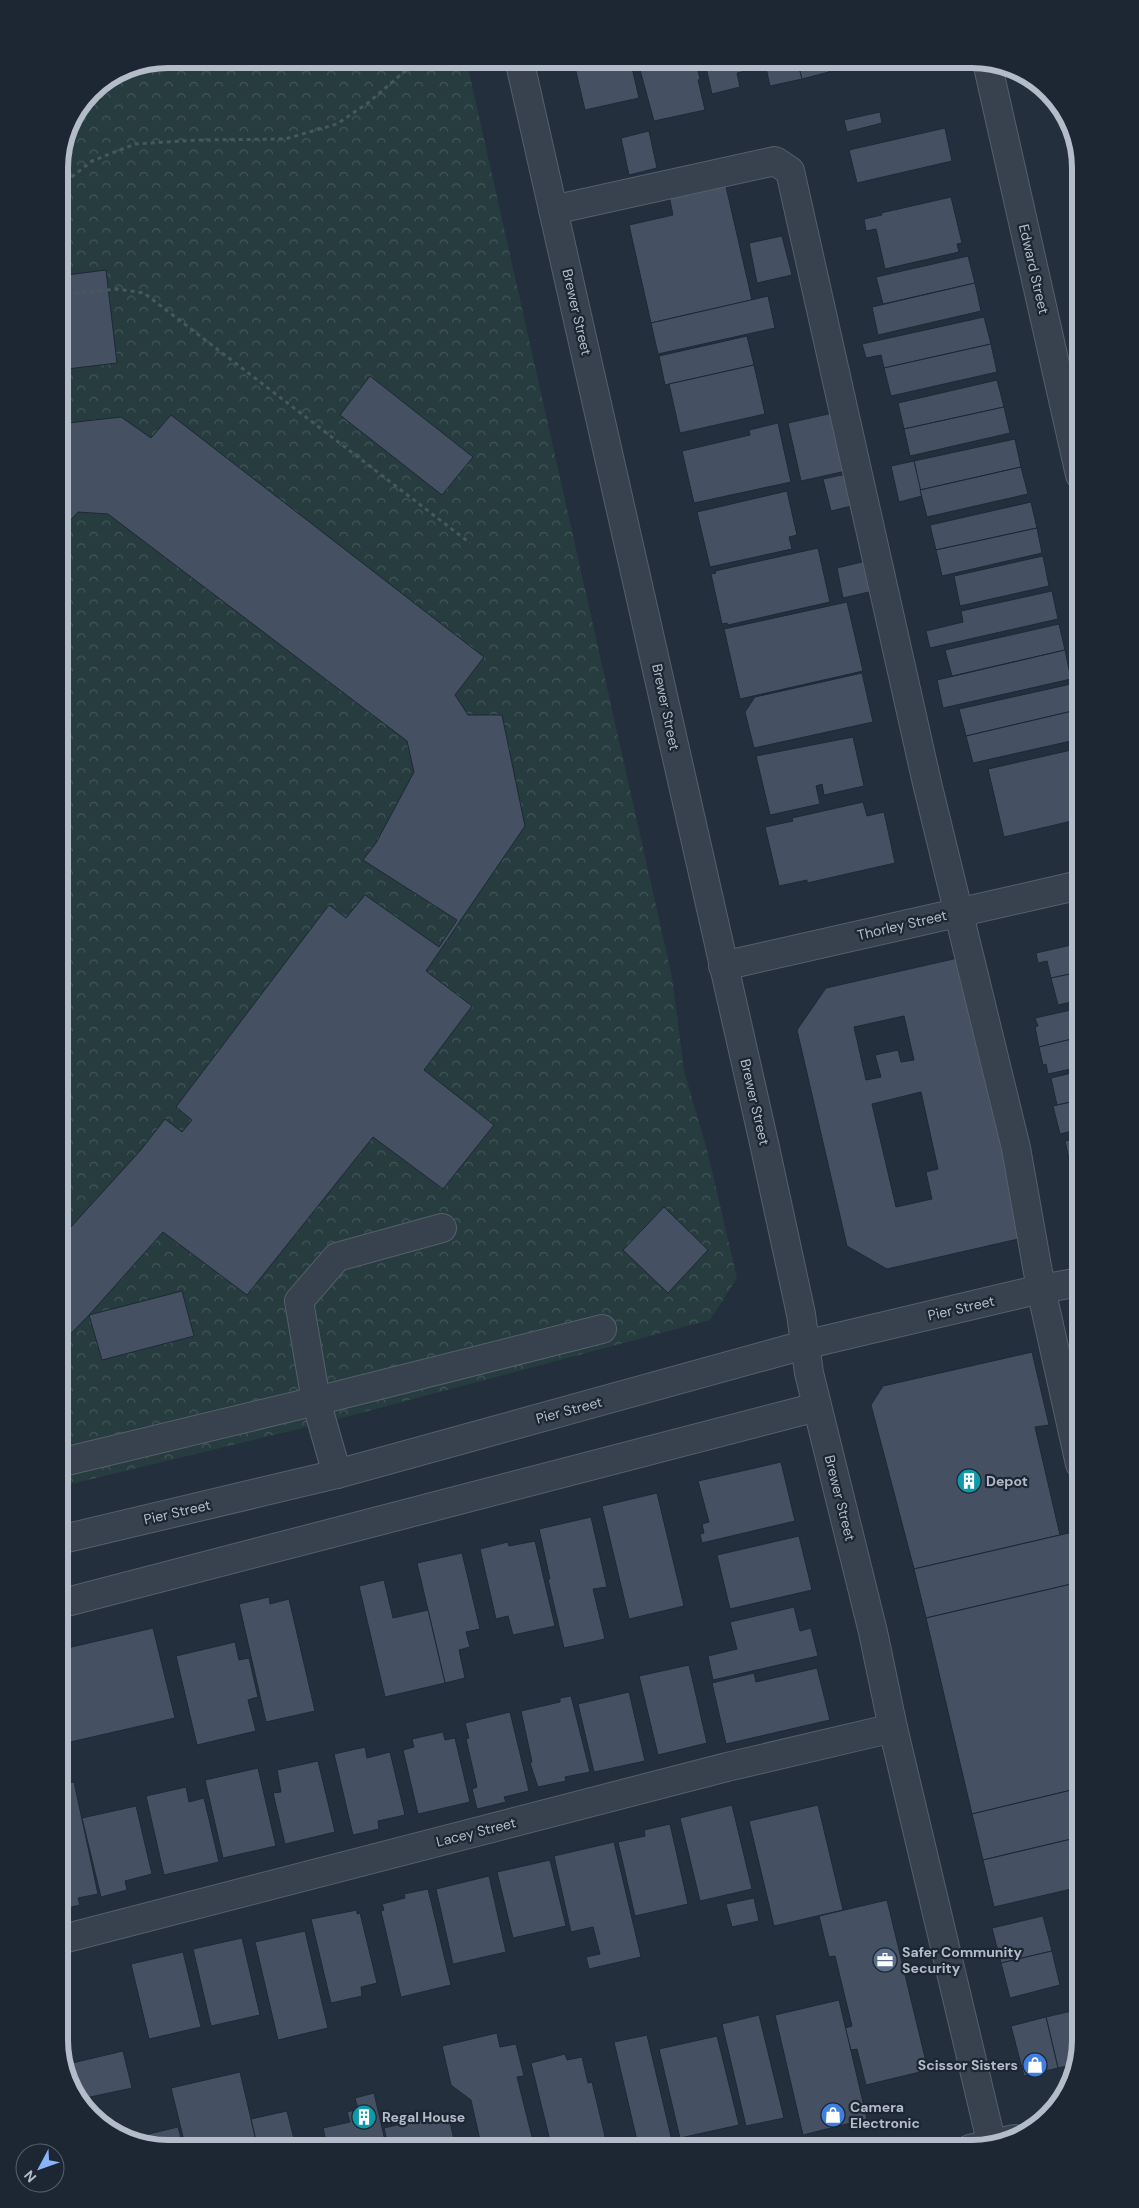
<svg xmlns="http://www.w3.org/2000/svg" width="1139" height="2208" viewBox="0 0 1139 2208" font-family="'DM Sans',sans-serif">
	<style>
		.park { fill: url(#park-crowns) }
		.building { fill: #455162; stroke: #1f2835; fill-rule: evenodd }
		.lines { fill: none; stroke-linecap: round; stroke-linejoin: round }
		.minor-casing { stroke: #565f6c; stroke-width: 30 }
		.path { stroke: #44595c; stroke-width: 3; stroke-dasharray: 4 4; stroke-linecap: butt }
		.minor { stroke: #38414e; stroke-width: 28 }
		.labels { text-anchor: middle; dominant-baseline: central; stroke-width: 4.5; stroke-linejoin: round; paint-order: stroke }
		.street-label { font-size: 14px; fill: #b4bcc9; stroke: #1d2633 }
		.poi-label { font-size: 14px; font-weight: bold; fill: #b4bcc9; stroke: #1d2633; text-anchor: start }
		.rim { fill: none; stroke: #b4bcc9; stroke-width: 6 }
	</style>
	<defs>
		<pattern id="park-crowns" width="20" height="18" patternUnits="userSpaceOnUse" patternTransform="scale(1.25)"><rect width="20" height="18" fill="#263c3f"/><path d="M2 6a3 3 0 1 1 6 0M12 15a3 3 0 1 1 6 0" fill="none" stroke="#435659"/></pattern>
	</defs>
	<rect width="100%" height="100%" fill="#242f3e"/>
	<!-- park -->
	<polygon class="park" points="168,59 466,59 672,977 684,1071 707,1150 737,1278 710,1320 323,1423 59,1487 59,161 67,126 91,91 126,67"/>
	<!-- building -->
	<g class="building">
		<polygon points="573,59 630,59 639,98 585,110"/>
		<polygon points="637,59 695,59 700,79 698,80 705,110 654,121"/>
		<polygon points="704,59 761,59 763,67 737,73 740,87 712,94"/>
		<polygon points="764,59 797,59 802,79 770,86"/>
		<polygon points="797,59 826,59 829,72 802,79"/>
		<polygon points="828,59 853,59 849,68 831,72"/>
		<polygon points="880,112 882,123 847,132 844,120"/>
		<polygon points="1064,116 1072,126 1075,143 1070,144"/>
		<polygon points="945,128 952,161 857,183 849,150"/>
		<polygon points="649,131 657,168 629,175 621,138"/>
		<polygon points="724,178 752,300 651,323 629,225 673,215 668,191"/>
		<polygon points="951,197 962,243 957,244 959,252 885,269 876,229 866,231 864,219 882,215 881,213"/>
		<polygon points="782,236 792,275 757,283 749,243"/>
		<polygon points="968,256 975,283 883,304 876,277"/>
		<polygon points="106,270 117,363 59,370 59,276"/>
		<polygon points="975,283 981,311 878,335 872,307"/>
		<polygon points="768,296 775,328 658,354 651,323"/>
		<polygon points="984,317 991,344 884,368 881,355 866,358 862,344"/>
		<polygon points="747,336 754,365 665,385 659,356"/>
		<polygon points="991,344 997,372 891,396 884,368"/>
		<polygon points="754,365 765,414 680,433 669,384"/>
		<polygon points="370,376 473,457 442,495 340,415"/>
		<polygon points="997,380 1004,407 904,429 898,403"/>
		<polygon points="1004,407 1010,433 910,456 904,429"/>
		<polygon points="833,413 846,471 801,481 788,423"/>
		<polygon points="171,415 484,657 455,695 468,715 502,715 525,826 426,971 472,1006 424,1070 494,1125 443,1189 373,1137 247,1295 163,1232 89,1315 59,1346 59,1240 140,1151 165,1119 182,1132 192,1120 176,1107 329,905 346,918 365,895 439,947 457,920 363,860 376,843 414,772 407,741 108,514 78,512 59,533 59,424 121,417 151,438"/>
		<polygon points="778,423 791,482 694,503 682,451 750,435 749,430"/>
		<polygon points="1015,439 1021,467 920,490 914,461"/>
		<polygon points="914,461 922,496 899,502 891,466"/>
		<polygon points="1021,467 1028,494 927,517 920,490"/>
		<polygon points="856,472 864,503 831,511 823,479"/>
		<polygon points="787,491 797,535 789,537 792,549 710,567 697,512"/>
		<polygon points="1031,502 1037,528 936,550 930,525"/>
		<polygon points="1037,528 1042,553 942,576 936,550"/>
		<polygon points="818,548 830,602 728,625 727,623 722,624 711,574 716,573 715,571"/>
		<polygon points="1043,556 1049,586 960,606 954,576"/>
		<polygon points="866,561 873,591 843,598 837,568"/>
		<polygon points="1052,591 1058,619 930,648 926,631 963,622 961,611"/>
		<polygon points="847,602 863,671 740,699 724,629"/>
		<polygon points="1059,624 1065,650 952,676 945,650"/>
		<polygon points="1065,650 1071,679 943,708 937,680"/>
		<polygon points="862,673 873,722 754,748 745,712 755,697"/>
		<polygon points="1071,684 1077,710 966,736 959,709"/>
		<polygon points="1077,710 1080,725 1080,739 973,763 966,736"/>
		<polygon points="853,737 864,786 824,795 822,784 816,786 820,804 770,815 756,756"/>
		<polygon points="1080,748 1080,819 1004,837 988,769"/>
		<polygon points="863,802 867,816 884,812 895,863 807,883 807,880 779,886 765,827 793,821 792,818"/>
		<polygon points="1080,943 1080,972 1051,978 1047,961 1038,963 1036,953"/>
		<path d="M962 957 1027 1237 887 1269 847 1246 797 1030 826 988ZM904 1016 914 1060 901 1062 898 1050 875 1055 881 1077 866 1080 854 1027ZM921 1092 938 1169 926 1172 932 1199 896 1207 872 1104Z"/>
		<polygon points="1080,972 1080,1000 1058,1005 1051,978"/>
		<polygon points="1080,1008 1080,1037 1039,1047 1035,1027 1038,1026 1035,1018"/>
		<polygon points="1080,1037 1080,1067 1048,1074 1046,1064 1043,1065 1039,1047"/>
		<polygon points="1080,1071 1080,1100 1057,1105 1051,1078"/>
		<polygon points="1080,1100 1080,1129 1060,1134 1053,1106"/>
		<polygon points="1080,1138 1080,1209 1065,1141"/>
		<polygon points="664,1207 708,1250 668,1293 623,1250"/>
		<polygon points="182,1291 194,1336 102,1360 89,1315"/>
		<polygon points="1032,1352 1049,1425 1035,1427 1060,1535 914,1569 871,1405 883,1386"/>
		<polygon points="781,1462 795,1521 702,1543 700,1534 704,1533 702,1524 709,1522 698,1481"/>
		<polygon points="657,1493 684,1606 629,1619 602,1506"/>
		<polygon points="591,1517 607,1587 593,1589 605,1639 564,1648 548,1579 550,1579 539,1529"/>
		<polygon points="1073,1532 1080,1565 1080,1582 926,1618 914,1569"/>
		<polygon points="799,1536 812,1590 730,1609 717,1555"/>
		<polygon points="535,1541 555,1626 513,1635 508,1616 496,1619 480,1549 508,1542 509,1546"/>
		<polygon points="462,1553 480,1629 466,1632 470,1647 459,1650 465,1678 445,1683 417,1563"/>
		<polygon points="384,1580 393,1618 428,1610 445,1683 385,1697 359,1586"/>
		<polygon points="1080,1582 1080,1788 972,1814 926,1618"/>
		<polygon points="269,1597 270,1604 289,1599 315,1711 266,1722 239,1604"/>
		<polygon points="794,1607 800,1631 811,1628 818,1656 713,1680 708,1656 737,1649 730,1622"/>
		<polygon points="153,1628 175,1718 66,1743 59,1713 59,1660 65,1659 63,1649"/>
		<polygon points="235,1642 239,1660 249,1658 258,1697 248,1700 256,1731 197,1745 176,1656"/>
		<polygon points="689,1665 707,1743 658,1755 639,1676"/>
		<polygon points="817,1668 830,1720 726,1744 712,1683 754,1673 756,1682"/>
		<polygon points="629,1692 645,1761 594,1772 578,1704"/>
		<polygon points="571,1696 590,1772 565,1777 566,1781 538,1787 530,1763 532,1762 521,1711 560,1702 560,1698"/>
		<polygon points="510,1712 529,1791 504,1797 506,1802 477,1809 472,1789 477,1787 466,1739 469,1738 465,1723"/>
		<polygon points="443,1732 445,1740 455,1738 470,1802 418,1814 403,1750 414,1747 412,1739"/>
		<polygon points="365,1747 367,1758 390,1752 405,1815 378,1821 379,1829 353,1835 334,1754"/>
		<polygon points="318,1761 335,1832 285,1844 273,1793 281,1792 277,1770"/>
		<polygon points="258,1768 276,1846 223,1858 205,1780"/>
		<polygon points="74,1782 98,1894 78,1898 80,1905 59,1910 59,1785"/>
		<polygon points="186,1787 189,1802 204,1798 219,1862 164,1875 146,1796"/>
		<polygon points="1080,1788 1080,1837 983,1860 972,1814"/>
		<polygon points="732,1805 752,1889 700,1901 680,1818"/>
		<polygon points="818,1805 843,1910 774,1926 749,1821"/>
		<polygon points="136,1806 152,1874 125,1881 127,1890 101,1897 82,1818"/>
		<polygon points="670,1824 688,1904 635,1916 618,1842 645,1836 644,1830"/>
		<polygon points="1080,1837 1080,1887 994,1907 983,1860"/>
		<polygon points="614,1842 641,1957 589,1969 586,1957 600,1954 593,1927 571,1932 554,1856"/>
		<polygon points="550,1860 566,1926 513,1938 497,1872"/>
		<polygon points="489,1876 506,1952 453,1964 436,1889"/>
		<polygon points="428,1889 451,1985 401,1997 381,1911 384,1910 382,1904 405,1898 404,1894"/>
		<polygon points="754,1898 759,1921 732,1927 726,1904"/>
		<polygon points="887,1900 928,2070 866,2085 857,2049 851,2050 845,2028 852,2026 835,1956 829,1957 819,1916"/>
		<polygon points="357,1910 357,1914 360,1913 377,1983 361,1987 362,1996 331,2003 311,1919"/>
		<polygon points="1043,1916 1052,1951 1001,1963 992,1928"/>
		<polygon points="305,1931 328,2028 278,2040 255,1942"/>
		<polygon points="242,1938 260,2015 211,2026 193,1949"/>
		<polygon points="1052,1951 1060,1985 1010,1998 1001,1963"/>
		<polygon points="183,1952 201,2027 149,2039 131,1964"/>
		<polygon points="839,2000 867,2119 803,2135 775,2015"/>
		<polygon points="1080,2009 1080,2040 1073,2065 1058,2068 1046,2017"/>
		<polygon points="759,2015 784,2118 746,2126 722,2024"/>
		<polygon points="1046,2017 1058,2068 1024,2076 1011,2026"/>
		<polygon points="497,2033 500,2047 516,2044 524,2076 517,2077 532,2137 534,2136 537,2149 482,2149 471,2100 451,2085 442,2046"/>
		<polygon points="647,2035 673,2145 653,2149 639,2149 614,2042"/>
		<polygon points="717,2036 739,2125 680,2138 659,2049"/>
		<polygon points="123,2051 132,2088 81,2099 75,2092 68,2064"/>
		<polygon points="565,2054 567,2060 582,2057 588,2083 592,2082 608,2149 552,2149 531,2063"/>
		<polygon points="240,2072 258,2149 186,2149 171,2088"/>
		<polygon points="374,2093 387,2149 328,2149 323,2128 350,2122 347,2112 358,2109 355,2098"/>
		<polygon points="287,2111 295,2143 302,2141 304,2149 258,2149 251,2119"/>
		<polygon points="448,2113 456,2149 389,2149 384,2128"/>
		<polygon points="178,2127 184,2149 161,2149 132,2138"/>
	</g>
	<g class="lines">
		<defs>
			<g id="minor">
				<polyline points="519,59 764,1143 801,1314 809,1373 873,1632 893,1728 992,2145"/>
				<polyline points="987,62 1080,475"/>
				<polyline points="553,210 775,161 790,171 927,783 1016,1148 1041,1289 1080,1464"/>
				<polyline points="723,966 1080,885"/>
				<polyline points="59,1463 316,1401 602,1329"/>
				<polyline points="337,1474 316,1401 299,1301 337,1257 442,1228"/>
				<polyline points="59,1540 337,1474 804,1345 1041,1289 1080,1282"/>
				<polyline points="59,1604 817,1407"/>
				<polyline points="59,1940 727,1767 893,1728"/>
				<polyline points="970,2149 1015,2139"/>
			</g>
		</defs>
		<!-- minor casing -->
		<use href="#minor" class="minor-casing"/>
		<!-- path -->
		<g class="path">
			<polyline points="59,187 92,161 135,144 200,140 285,139 337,124 369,102 419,59"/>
			<polyline points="59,295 117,289 144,293 470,543"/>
		</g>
		<!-- minor -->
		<use href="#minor" class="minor"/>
	</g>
	<!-- icons -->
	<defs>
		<symbol id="building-disc" viewBox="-11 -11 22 22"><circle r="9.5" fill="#0f9aa8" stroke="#1d2633"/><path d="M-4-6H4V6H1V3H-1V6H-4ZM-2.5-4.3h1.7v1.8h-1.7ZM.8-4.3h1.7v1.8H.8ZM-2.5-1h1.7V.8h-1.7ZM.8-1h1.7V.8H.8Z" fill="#fff"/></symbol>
		<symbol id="office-disc" viewBox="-11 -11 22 22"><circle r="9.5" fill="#5c6f8a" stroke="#1d2633"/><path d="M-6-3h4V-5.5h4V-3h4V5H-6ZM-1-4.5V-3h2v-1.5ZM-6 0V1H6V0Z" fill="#fff"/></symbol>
		<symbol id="shop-disc" viewBox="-11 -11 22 22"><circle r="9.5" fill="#3f7fe0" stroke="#1d2633"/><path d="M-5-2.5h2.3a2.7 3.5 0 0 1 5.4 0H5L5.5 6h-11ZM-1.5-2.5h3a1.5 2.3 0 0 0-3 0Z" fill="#fff"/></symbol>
	</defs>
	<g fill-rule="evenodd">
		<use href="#building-disc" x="955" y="1467" width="28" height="28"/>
		<use href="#office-disc" x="871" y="1946" width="28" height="28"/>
		<use href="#shop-disc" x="1021" y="2051" width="28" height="28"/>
		<use href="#shop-disc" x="819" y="2101" width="28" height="28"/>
		<use href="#building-disc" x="350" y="2103" width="28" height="28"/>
	</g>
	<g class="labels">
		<!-- street labels -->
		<g class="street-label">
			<text transform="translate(1034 269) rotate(77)">Edward Street</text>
			<text transform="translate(577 312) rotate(77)">Brewer Street</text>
			<text transform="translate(666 707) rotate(78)">Brewer Street</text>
			<text transform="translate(902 925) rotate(-13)">Thorley Street</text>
			<text transform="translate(755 1102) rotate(77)">Brewer Street</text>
			<text transform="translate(961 1308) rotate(-13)">Pier Street</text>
			<text transform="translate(569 1410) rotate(-15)">Pier Street</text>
			<text transform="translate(840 1498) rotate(76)">Brewer Street</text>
			<text transform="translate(177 1512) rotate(-13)">Pier Street</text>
			<text transform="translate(476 1832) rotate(-14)">Lacey Street</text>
		</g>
		<!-- poi labels -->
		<g class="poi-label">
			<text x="986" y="1481">Depot</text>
			<text x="902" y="1952">Safer Community<tspan x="902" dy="16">Security</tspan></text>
			<text x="1018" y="2065" text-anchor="end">Scissor Sisters</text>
			<text x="850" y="2107">Camera<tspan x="850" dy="16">Electronic</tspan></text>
			<text x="382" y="2117">Regal House</text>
		</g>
	</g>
	<!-- crop -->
	<path d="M0 0H1139V2208H0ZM168 68H972A100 100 0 0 1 1072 168V2040A100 100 0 0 1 972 2140H168A100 100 0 0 1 68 2040V168A100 100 0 0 1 168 68Z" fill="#1d2633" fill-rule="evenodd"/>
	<path class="rim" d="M168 68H972A100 100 0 0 1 1072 168V2040A100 100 0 0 1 972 2140H168A100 100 0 0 1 68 2040V168A100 100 0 0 1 168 68Z"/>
	<!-- north arrow -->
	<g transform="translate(40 2168) rotate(229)"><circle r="24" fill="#1d2633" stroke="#59626f"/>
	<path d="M0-4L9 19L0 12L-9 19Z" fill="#8ab4f8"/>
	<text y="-8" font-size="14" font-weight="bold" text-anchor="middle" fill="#b4bcc9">N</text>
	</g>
</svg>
